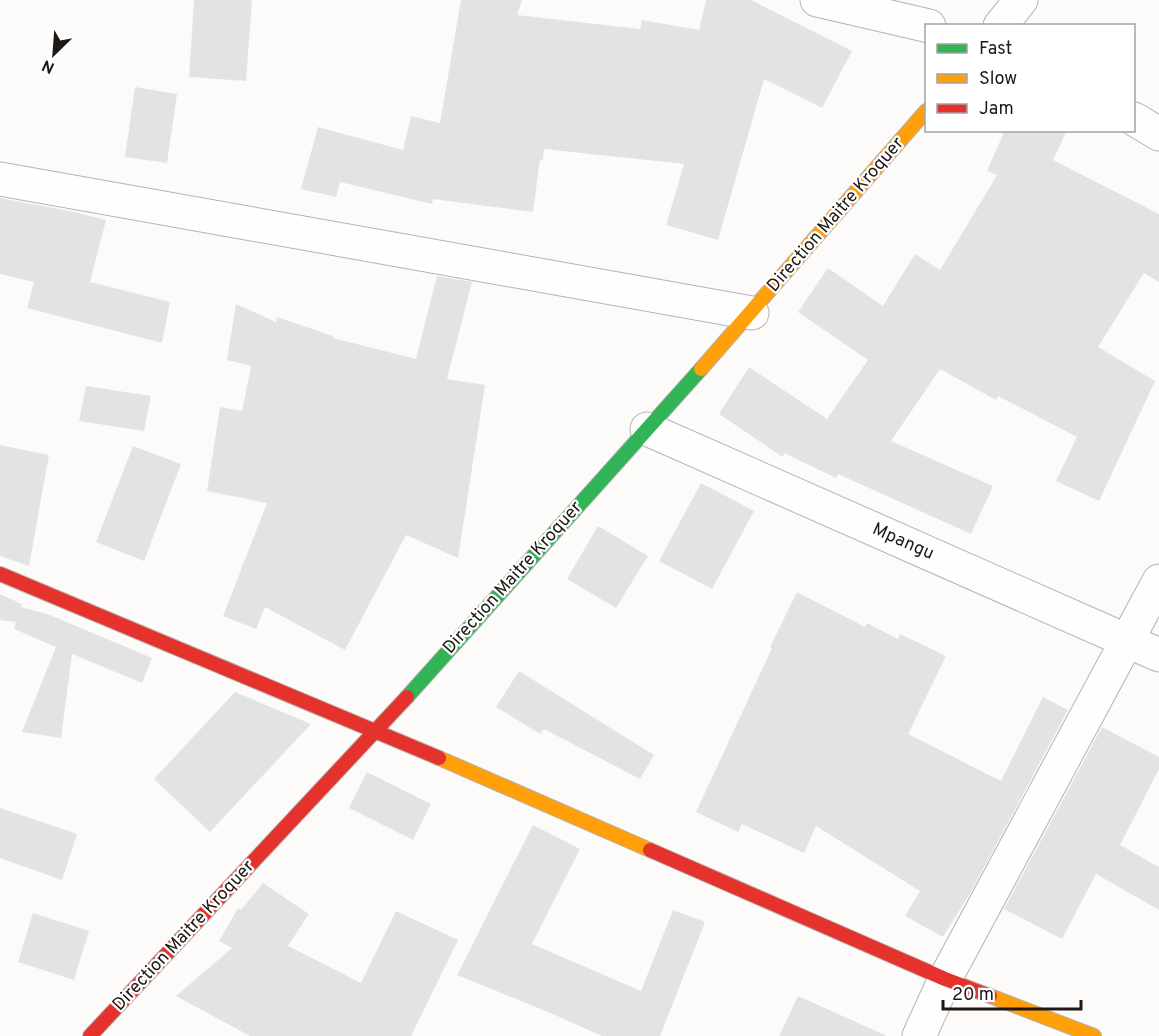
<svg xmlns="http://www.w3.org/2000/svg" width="1159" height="1036" viewBox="0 0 1159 1036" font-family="Overpass,sans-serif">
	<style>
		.building { fill: #e2e4e4 }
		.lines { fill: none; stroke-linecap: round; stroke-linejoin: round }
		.street-casing { stroke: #b6b3b0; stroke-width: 35 }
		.fast-casing { stroke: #b6b3b0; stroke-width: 16 }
		.slow-casing { stroke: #b6b3b0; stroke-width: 16 }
		.jam-casing { stroke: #b6b3b0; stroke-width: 16 }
		.street { stroke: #fffefe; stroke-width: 33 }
		.fast { stroke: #30b455; stroke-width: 14 }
		.slow { stroke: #ff9f0a; stroke-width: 14 }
		.jam { stroke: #e5322d; stroke-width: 14 }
		.labels { text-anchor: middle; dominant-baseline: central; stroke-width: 4.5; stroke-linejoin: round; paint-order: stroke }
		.street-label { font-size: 18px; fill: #1e1915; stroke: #fff }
	</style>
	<rect width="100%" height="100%" fill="#fdfbfa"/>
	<!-- building -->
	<g class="building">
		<polygon points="194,0 252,0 246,81 189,77"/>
		<polygon points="461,0 522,0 517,15 640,29 642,20 699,30 706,0 751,0 852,51 822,108 764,79 718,240 666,225 684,164 544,149 543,160 540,160 533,212 433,199 432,204 340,182 336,197 301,189 318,127 403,150 411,116 440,123"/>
		<polygon points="135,87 177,94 167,163 125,157"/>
		<polygon points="1005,130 1067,130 1053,160 1159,214 1159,282 1144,273 1098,347 1155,381 1099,501 1056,481 1077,437 998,396 996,400 940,369 891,441 993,486 971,534 838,474 836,478 784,453 783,457 719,414 749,367 827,419 868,360 798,312 828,268 883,306 915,254 940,270 997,175 987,171"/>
		<polygon points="0,198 70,211 106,220 90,282 170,302 162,343 27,308 34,282 0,274"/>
		<polygon points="437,276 472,282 447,379 485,385 458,558 406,535 345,650 265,607 256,629 223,616 267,503 207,491 220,407 242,411 251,366 227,360 236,304 276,322 277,317 333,336 333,338 416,359"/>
		<polygon points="86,386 151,396 144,431 79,421"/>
		<polygon points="0,445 49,455 29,566 0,556"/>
		<polygon points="133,446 181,464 144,561 96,542"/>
		<polygon points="701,483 754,511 712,589 659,561"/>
		<polygon points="598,526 648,556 616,608 567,579"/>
		<polygon points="797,592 865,627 867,623 898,639 900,634 946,656 908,734 1001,781 1043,697 1068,710 971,892 943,937 905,916 920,891 816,826 804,853 742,824 738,832 696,812 772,648 770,647"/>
		<polygon points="0,594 22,604 21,607 50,615 152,658 142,683 72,654 61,738 22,732 56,647 14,629 16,622 0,620"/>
		<polygon points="519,671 654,755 640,779 544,729 540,734 496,707"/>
		<polygon points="235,692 311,724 210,832 154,779"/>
		<polygon points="1102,727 1159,757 1159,769 1120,845 1159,867 1159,910 1096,874 1062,939 1004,909"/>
		<polygon points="367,772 431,804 413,840 349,808"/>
		<polygon points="0,808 77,834 62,880 0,858"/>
		<polygon points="533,825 580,849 532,944 641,991 673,910 705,922 660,1036 602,1036 548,1012 457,975"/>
		<polygon points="263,883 309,914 288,946 361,983 396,911 458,940 411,1036 250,1036 176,996 232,948 219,941 238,908 241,910"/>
		<polygon points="33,913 89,931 74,980 18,962"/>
		<polygon points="798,996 887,1036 779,1036"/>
	</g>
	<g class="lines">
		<defs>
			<g id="street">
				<polyline points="817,0 929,26"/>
				<polyline points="1000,26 1021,0"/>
				<polyline points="1134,119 1159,134"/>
				<polyline points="0,179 752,313"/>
				<polyline points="647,429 1159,655"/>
				<polyline points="919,1036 945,979 1159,581"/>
			</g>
			<polyline id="fast" points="407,697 701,369"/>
			<g id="slow">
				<polyline points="701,369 926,111"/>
				<polyline points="439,758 650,850"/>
				<polyline points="990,996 1094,1036"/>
			</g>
			<g id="jam">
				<polyline points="0,574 439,758"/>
				<polyline points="650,850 945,979 990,996"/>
				<polyline points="90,1036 407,697"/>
			</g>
		</defs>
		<!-- street casing -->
		<use href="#street" class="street-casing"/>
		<!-- fast casing -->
		<use href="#fast" class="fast-casing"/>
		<!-- slow casing -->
		<use href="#slow" class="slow-casing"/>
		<!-- jam casing -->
		<use href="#jam" class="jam-casing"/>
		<!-- street -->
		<use href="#street" class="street"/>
		<!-- fast -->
		<use href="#fast" class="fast"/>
		<!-- slow -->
		<use href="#slow" class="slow"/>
		<!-- jam -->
		<use href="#jam" class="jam"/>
	</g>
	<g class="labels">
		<!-- street labels -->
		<g class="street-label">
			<text transform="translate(836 215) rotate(-49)">Direction Maitre Kroquer</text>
			<text transform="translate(903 542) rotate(24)">Mpangu</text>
			<text transform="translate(513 578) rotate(-48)">Direction Maitre Kroquer</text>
			<text transform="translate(184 936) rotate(-47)">Direction Maitre Kroquer</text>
		</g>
	</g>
	<!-- legend -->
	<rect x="925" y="24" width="210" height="108" fill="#ffffff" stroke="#a5a3a1" stroke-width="1.5"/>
	<rect x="937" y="44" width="30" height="9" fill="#30b455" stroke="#a5a3a1" stroke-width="1.5"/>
	<text x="979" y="54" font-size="18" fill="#1e1915">Fast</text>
	<rect x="937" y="74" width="30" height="9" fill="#ff9f0a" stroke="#a5a3a1" stroke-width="1.5"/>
	<text x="979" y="84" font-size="18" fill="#1e1915">Slow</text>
	<rect x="937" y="104" width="30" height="9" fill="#e5322d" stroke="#a5a3a1" stroke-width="1.5"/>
	<text x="979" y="114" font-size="18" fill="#1e1915">Jam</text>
	<!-- north arrow -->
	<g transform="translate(54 54) rotate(205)" stroke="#ffffff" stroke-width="4.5" paint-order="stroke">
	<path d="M0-4.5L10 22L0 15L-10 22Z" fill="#1e1915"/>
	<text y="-9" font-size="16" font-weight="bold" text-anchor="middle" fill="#1e1915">N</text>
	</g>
	<!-- scale -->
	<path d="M943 1000v9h138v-9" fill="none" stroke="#1e1915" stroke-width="3"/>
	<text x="952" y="1000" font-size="18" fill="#1e1915" stroke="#ffffff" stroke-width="4.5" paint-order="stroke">20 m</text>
</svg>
